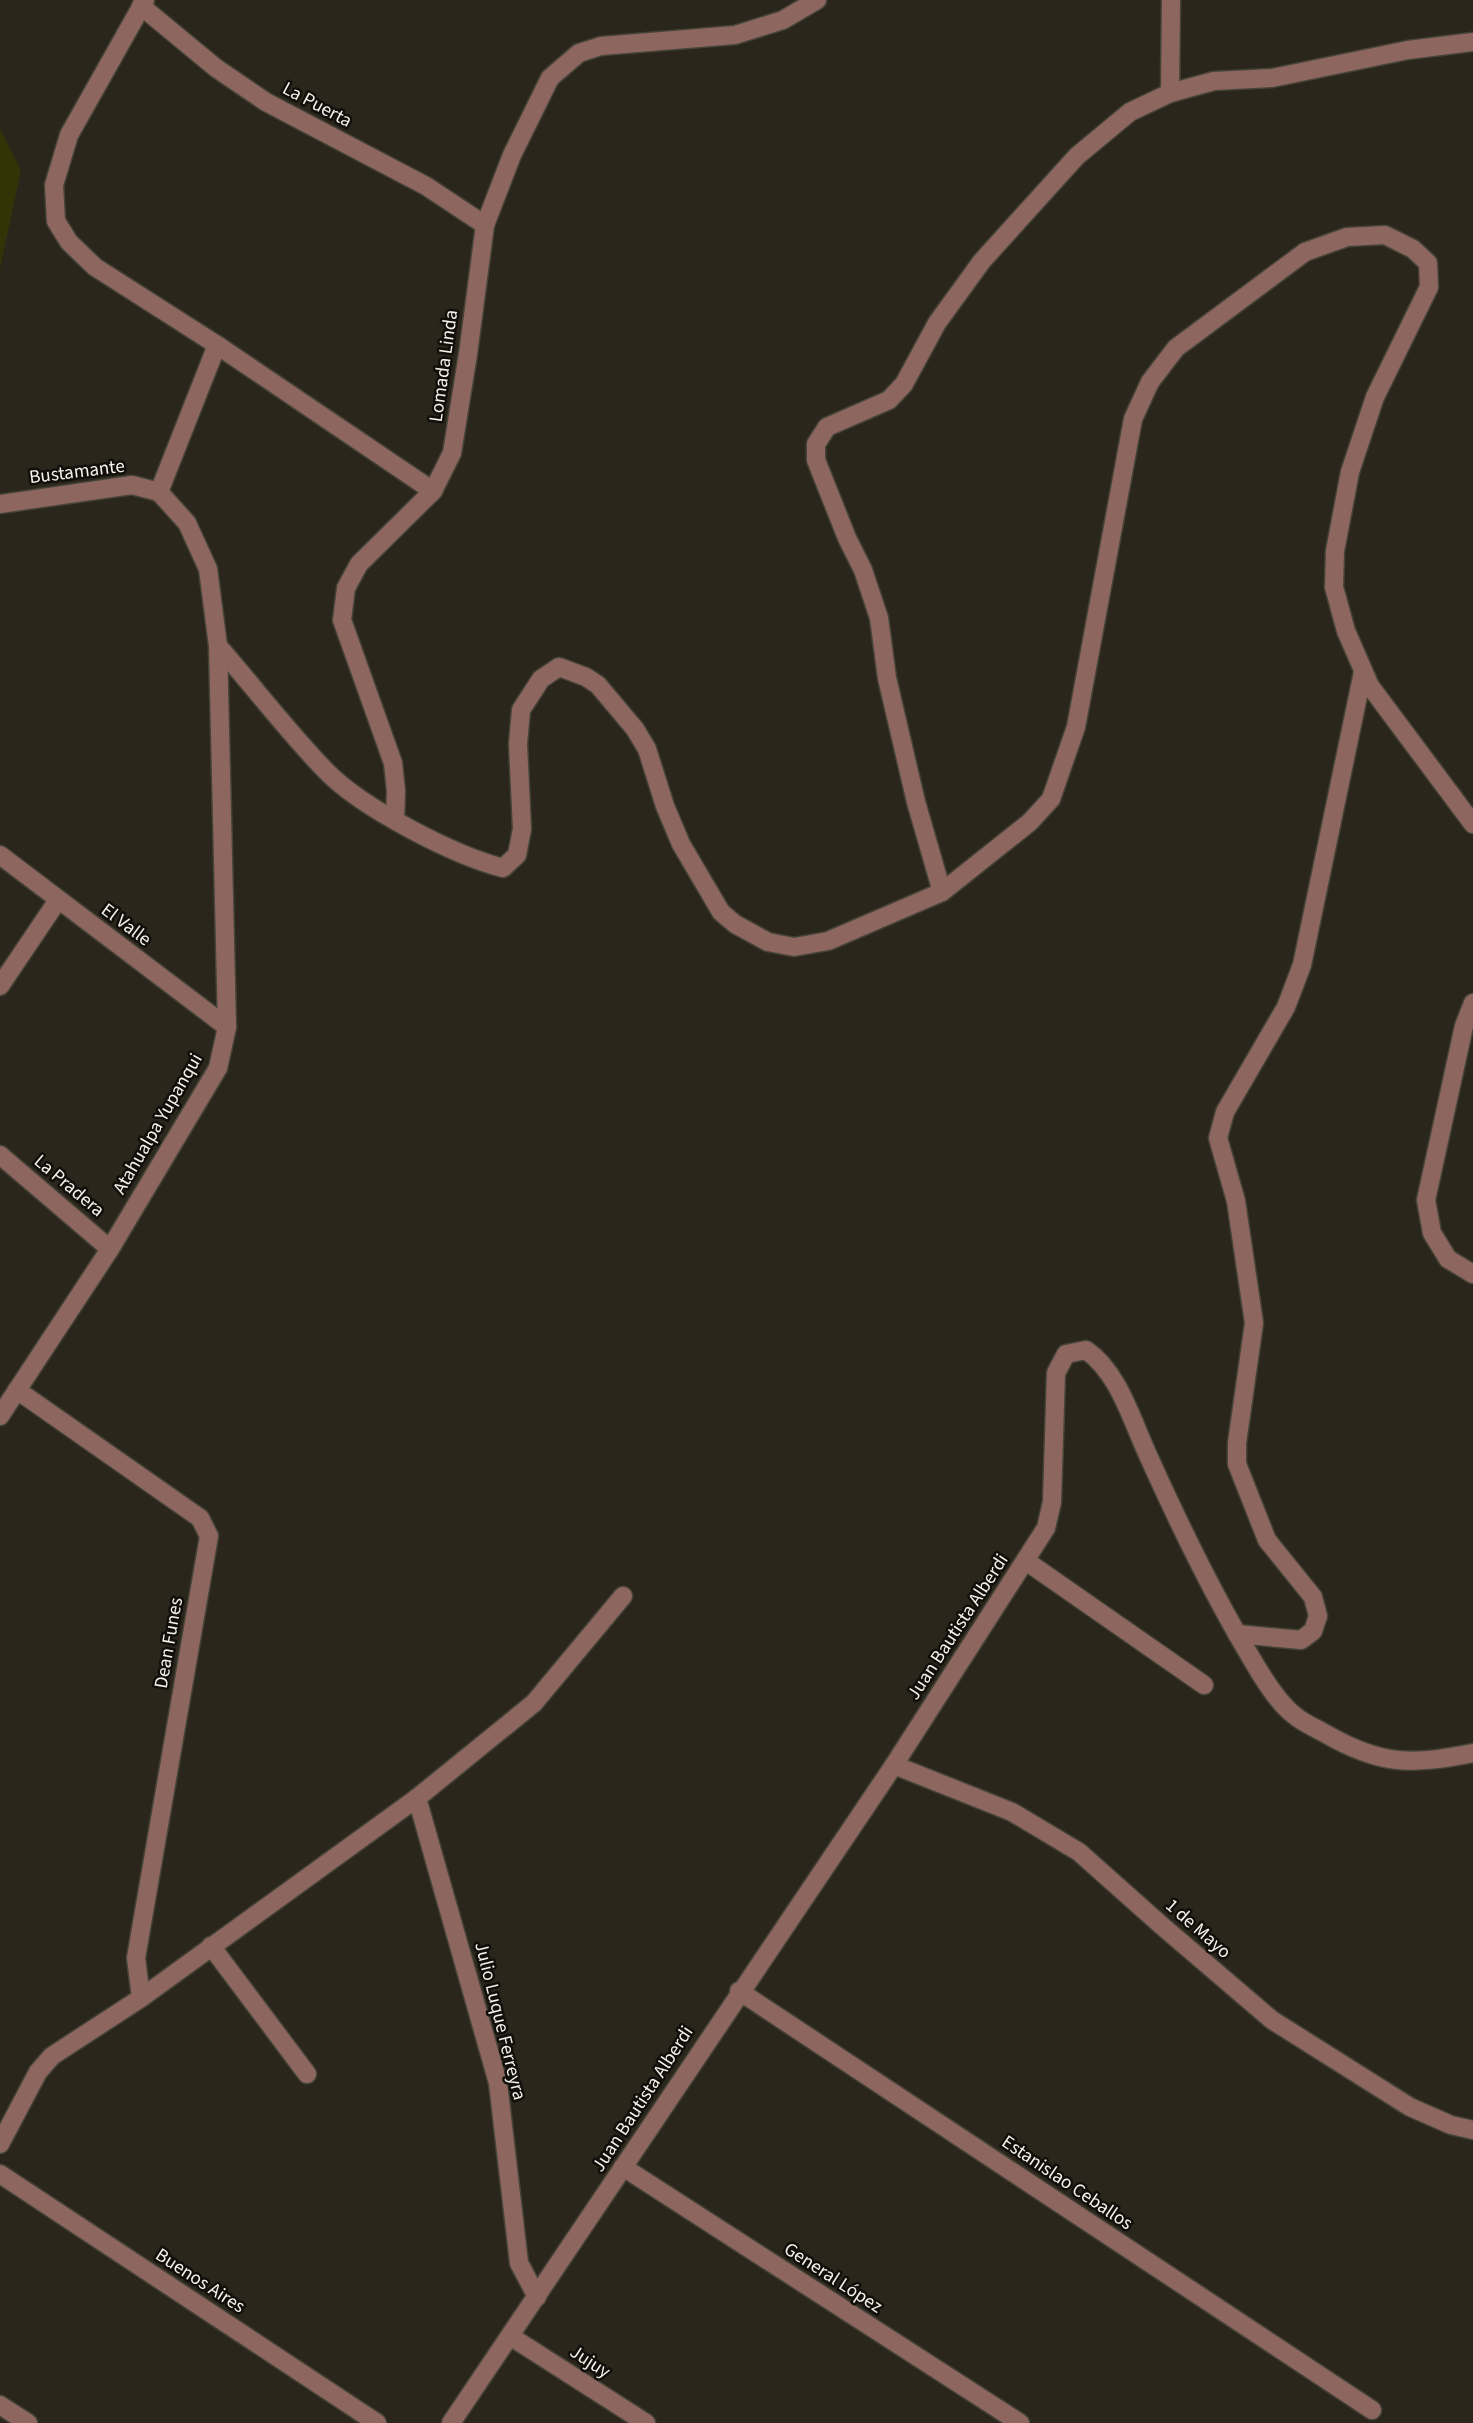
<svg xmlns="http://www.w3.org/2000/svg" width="1473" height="2423" viewBox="0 0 1473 2423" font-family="'Source Sans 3',sans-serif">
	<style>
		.green { fill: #323408 }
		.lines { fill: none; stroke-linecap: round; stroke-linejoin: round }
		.minor-casing { stroke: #464338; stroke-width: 21 }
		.minor { stroke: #8d675f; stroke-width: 18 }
		.labels { text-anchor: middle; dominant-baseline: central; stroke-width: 5; stroke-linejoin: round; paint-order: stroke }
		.street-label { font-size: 19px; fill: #f5f2eb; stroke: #110f0a }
	</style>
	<rect width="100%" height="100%" fill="#2a261b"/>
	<!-- green -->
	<polygon class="green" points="0,129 21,170 0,269"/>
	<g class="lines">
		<defs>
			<g id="minor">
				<polyline points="145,0 69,135 54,185 56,221 69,242 95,267 217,345 159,492"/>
				<polyline points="141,6 216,68 266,102 426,186 485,225"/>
				<polyline points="1170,93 1171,0"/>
				<polyline points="217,345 433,491"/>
				<polyline points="0,504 132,485 159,492"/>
				<path d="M218 646C254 687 288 732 326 771 362 808 453 855 503 868L517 855 522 829 518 744 521 710 541 679 559 667 586 677 598 685 635 729 647 749 665 806 681 844 721 912 735 924 768 942 794 947 828 941 942 892 1030 822 1051 799 1076 727 1133 419 1150 382 1176 348 1305 252 1347 237 1385 235 1413 249 1428 263 1429 287 1375 397 1350 472 1335 551 1334 587 1346 631 1370 686 1473 824"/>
				<polyline points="395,820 396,791 393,763 342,620 346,588 359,564 433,491 452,453 468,354 485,225 512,155 550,78 579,53 601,46 735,35 783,20 817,0"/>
				<polyline points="0,855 227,1027"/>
				<polyline points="942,892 916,802 887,678 879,618 863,570 847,538 816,460 816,444 827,427 889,400 904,384 937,323 982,261 1077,156 1130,112 1170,93 1214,81 1272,78 1408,50 1473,42"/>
				<polyline points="0,986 58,900"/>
				<polyline points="1473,1003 1464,1026 1426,1200 1432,1233 1448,1259 1473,1274"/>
				<polyline points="0,1155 110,1249"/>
				<polyline points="17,1390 200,1518 209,1536 136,1958 141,1998"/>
				<polyline points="0,1416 110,1249 218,1068 227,1027 218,646 208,569 187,523 159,492"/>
				<polyline points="1026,1561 1204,1685"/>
				<polyline points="1237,1634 1301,1640 1313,1631 1318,1616 1313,1597 1267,1540 1237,1464 1237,1443 1254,1323 1236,1201 1218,1138 1225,1112 1286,1007 1302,965 1363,672"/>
				<polyline points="894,1765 1012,1812 1079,1852 1161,1925 1272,2020 1410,2107 1451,2125 1473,2130"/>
				<polyline points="417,1798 498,2083 519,2263 537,2297"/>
				<polyline points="211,1946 307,2074"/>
				<polyline points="739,1991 1372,2410"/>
				<polyline points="0,2144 38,2072 52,2056 141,1998 417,1798 534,1703 623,1596"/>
				<polyline points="623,2167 1020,2423"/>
				<polyline points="0,2174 377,2423"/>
				<polyline points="510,2336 646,2423"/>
				<polyline points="0,2405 28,2423"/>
				<path d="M451 2423 894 1765 1046 1528 1052 1502 1056 1373 1066 1354 1086 1350C1118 1372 1131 1418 1147 1453 1178 1522 1211 1591 1250 1656 1261 1675 1277 1702 1294 1715 1303 1723 1316 1728 1326 1734 1382 1766 1411 1765 1473 1753"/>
			</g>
		</defs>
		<!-- minor casing -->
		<use href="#minor" class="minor-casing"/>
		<!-- minor -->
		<use href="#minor" class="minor"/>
	</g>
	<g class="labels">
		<!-- street labels -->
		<g class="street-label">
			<text transform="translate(317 105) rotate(28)">La Puerta</text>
			<text transform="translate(444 366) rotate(-82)">Lomada Linda</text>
			<text transform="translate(77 472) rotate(-7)">Bustamante</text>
			<text transform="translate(126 925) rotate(37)">El Valle</text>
			<text transform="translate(158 1124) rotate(-60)">Atahualpa Yupanqui</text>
			<text transform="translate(69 1186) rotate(40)">La Pradera</text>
			<text transform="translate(958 1627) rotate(-57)">Juan Bautista Alberdi</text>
			<text transform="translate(169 1643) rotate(-80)">Dean Funes</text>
			<text transform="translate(1198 1929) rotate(41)">1 de Mayo</text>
			<text transform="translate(500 2021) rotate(76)">Julio Luque Ferreyra</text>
			<text transform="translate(643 2099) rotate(-57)">Juan Bautista Alberdi</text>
			<text transform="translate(1067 2183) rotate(34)">Estanislao Ceballos</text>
			<text transform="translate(833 2278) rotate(33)">General López</text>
			<text transform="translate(200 2281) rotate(33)">Buenos Aires</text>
			<text transform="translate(590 2362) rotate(33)">Jujuy</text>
		</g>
	</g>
</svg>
